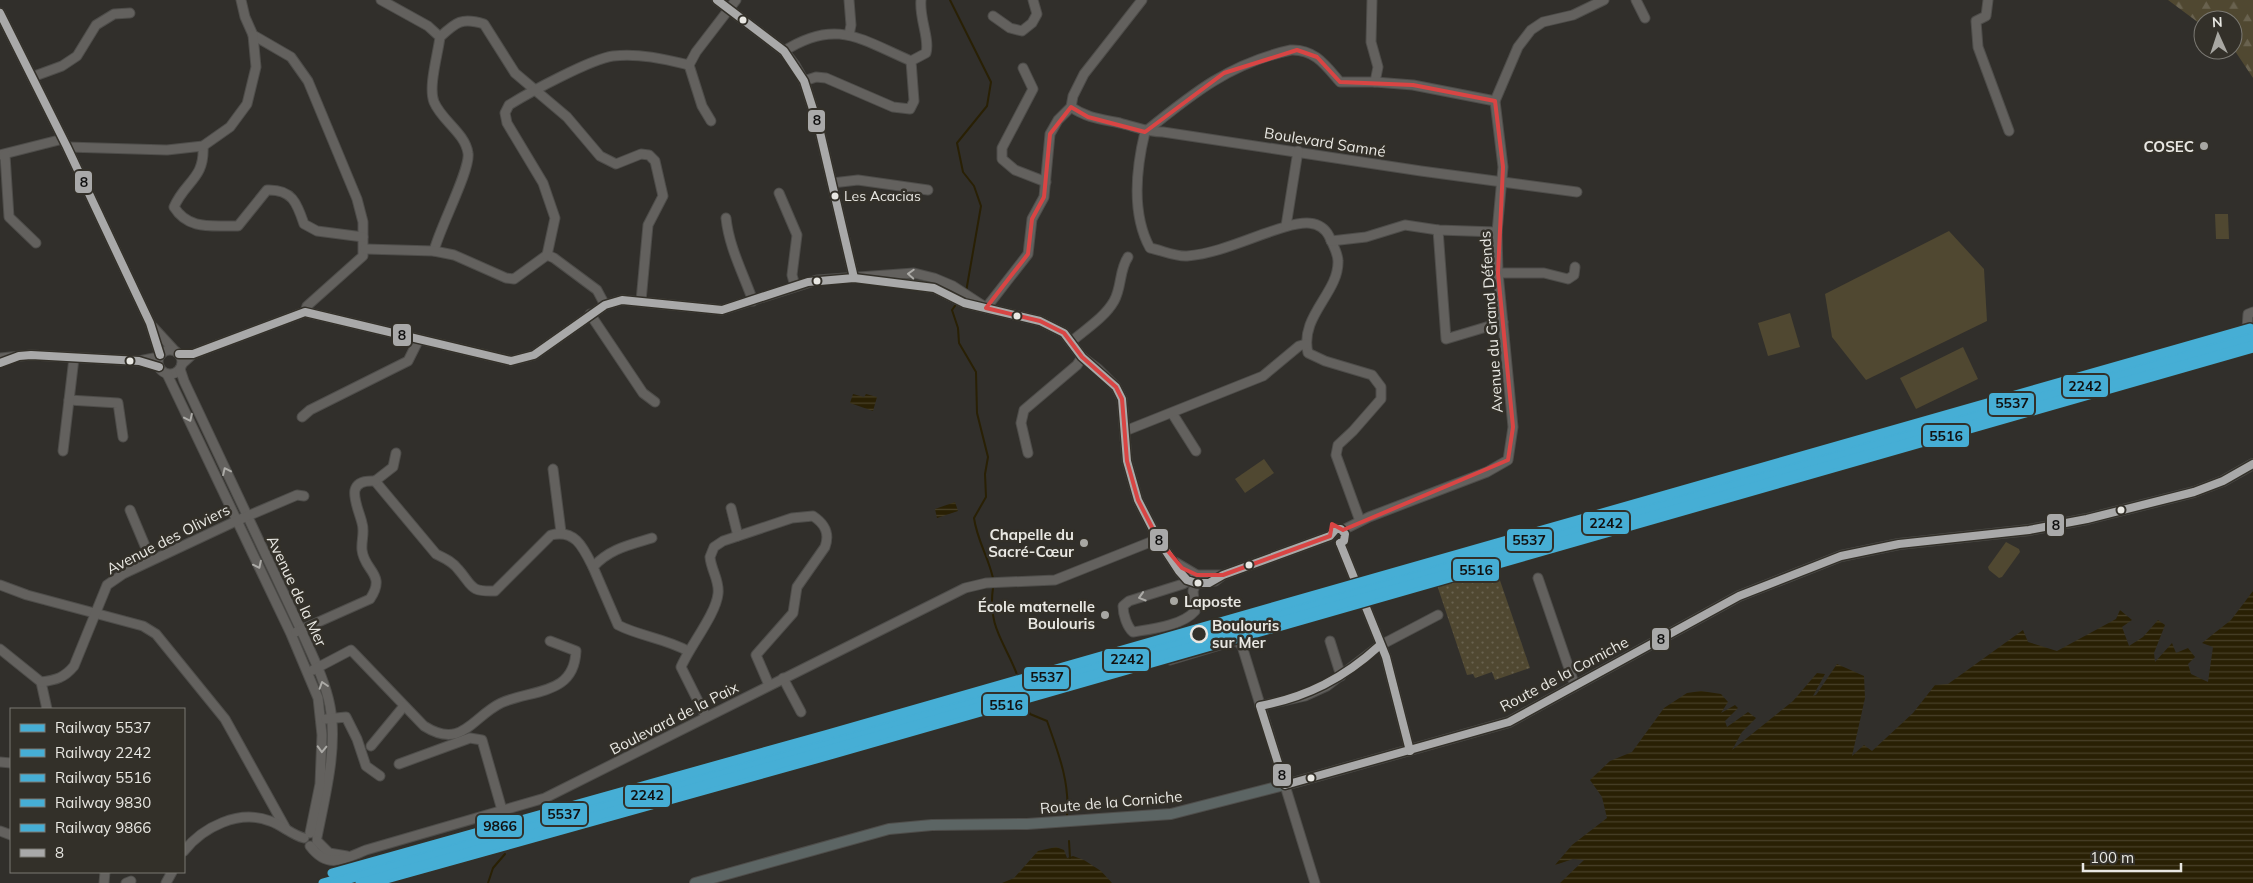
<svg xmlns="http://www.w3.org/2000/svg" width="2253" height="883" viewBox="0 0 2253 883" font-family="Mulish,sans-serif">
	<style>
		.grass { fill: #504831 }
		.forest { fill: url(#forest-firs) }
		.park { fill: url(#park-dots) }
		.water { fill: url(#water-rules) }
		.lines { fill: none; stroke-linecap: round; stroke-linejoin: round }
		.stream { stroke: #292004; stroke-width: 2 }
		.minor-tunnel { stroke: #4c4b46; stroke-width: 9; stroke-dasharray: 9 4.5; stroke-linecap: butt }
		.minor-casing { stroke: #4e4d4a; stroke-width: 11 }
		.major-casing { stroke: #4e4d4a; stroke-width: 12 }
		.minor { stroke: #63615e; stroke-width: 9 }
		.major { stroke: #5c6564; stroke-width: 10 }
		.bus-1-casing { stroke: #333029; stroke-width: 11 }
		.bus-1 { stroke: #a9a9a9; stroke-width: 8 }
		.rail-1-casing { stroke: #333029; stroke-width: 12 }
		.rail-2-casing { stroke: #333029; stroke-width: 12 }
		.rail-3-casing { stroke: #333029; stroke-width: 12 }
		.rail-4-casing { stroke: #333029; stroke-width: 12 }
		.rail-5-casing { stroke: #333029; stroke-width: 12 }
		.rail-1 { stroke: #46aed5; stroke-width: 9 }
		.rail-2 { stroke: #46aed5; stroke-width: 9 }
		.rail-3 { stroke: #46aed5; stroke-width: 9 }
		.rail-4 { stroke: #46aed5; stroke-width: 9 }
		.rail-5 { stroke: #46aed5; stroke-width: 9 }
		.oneway { stroke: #acaba7 }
		.marked { fill: none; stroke: #d94544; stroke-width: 4; stroke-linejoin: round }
		.bus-dot { fill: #e8e7e2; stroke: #333029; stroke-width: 2 }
		.poi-dot { fill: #a8a7a2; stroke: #333029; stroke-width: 2 }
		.stop-dot { fill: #333029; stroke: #e8e7e2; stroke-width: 2.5 }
		.labels { text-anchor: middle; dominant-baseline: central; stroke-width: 5; stroke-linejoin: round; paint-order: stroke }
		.bus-label { font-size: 14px; fill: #e8e7e2; stroke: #333029; text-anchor: start }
		.street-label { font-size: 15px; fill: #e8e7e2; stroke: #333029 }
		.poi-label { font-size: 15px; font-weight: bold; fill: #e8e7e2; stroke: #333029; text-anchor: end }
		.stop-label { font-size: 15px; font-weight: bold; fill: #e8e7e2; stroke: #333029; text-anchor: start }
		.line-badge { stroke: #333029; stroke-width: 2 }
		.pale-badge-label { font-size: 14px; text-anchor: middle; font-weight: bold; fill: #111 }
	</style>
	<defs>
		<pattern id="forest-firs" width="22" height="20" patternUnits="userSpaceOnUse" patternTransform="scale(1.25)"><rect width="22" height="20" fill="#504831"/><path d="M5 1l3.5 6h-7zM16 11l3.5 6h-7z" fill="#69624f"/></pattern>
		<pattern id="park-dots" width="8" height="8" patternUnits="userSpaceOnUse" patternTransform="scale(1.25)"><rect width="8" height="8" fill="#504831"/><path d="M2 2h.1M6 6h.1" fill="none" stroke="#69624f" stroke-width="1.8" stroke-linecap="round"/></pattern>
		<pattern id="water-rules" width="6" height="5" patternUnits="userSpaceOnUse" patternTransform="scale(1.25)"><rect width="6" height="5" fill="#292004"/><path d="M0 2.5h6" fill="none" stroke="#484028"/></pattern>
	</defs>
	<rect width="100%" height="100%" fill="#312f2b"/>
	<!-- grass -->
	<g class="grass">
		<polygon points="2215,214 2228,214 2229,239 2216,239"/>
		<polygon points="1949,231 1984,269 1987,321 1866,380 1832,337 1825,294"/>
		<polygon points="1790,313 1800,347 1768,356 1758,323"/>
		<polygon points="1963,347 1978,379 1916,409 1900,378"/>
		<polygon points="1264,459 1274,473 1245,493 1235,479"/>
		<polygon points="2006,542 2019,549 2020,552 2002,577 1999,578 1989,570 1988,567"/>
	</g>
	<!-- forest -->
	<polygon class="forest" points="2168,0 2253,0 2253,78 2233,48 2233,20 2203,20 2203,26"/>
	<!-- park -->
	<polygon class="park" points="1494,563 1530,668 1495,680 1492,672 1475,678 1473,674 1467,675 1436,582"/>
	<!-- water -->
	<g class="water">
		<polygon points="853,394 864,397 866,394 877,397 873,411 850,403"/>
		<polygon points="955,502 958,511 937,518 935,509"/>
		<polygon points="2253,591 2253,883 1560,883 1584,860 1573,859 1555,865 1572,845 1607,818 1602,797 1590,780 1610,761 1632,752 1664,708 1687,693 1701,691 1721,694 1728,702 1721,713 1735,705 1738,708 1725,721 1727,727 1748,712 1756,718 1742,732 1732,750 1793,701 1817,673 1825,674 1813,696 1816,695 1837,664 1864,676 1865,698 1852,756 1864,745 1872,751 1913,713 1935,685 1948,684 2023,630 2028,642 2057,651 2116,619 2120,610 2132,620 2122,627 2129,646 2143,637 2158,620 2165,625 2154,653 2155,662 2172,643 2176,653 2188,648 2195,657 2188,664 2191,674 2208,682 2213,647 2202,643 2231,620"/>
		<polygon points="1056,847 1064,850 1067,858 1073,856 1084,860 1101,871 1112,883 1002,883 1014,878 1038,851"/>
	</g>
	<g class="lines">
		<!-- stream -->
		<g class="stream">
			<polyline points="950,0 991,82 987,106 957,143 963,172 974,186 981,206 966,292"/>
			<path d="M957 303 952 310 958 328 959 343 976 372 977 413 988 457 985 474 986 497 974 518C977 540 988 556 993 578"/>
			<path d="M993 588C987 629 1007 644 1019 680"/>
			<path d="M1026 706 1030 714 1047 721C1058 752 1070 782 1067 815"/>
			<polyline points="1069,841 1070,858"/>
			<polyline points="488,883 493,868 505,854"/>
		</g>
		<!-- minor-tunnel -->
		<polyline class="minor-tunnel" points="2247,329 2252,347"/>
		<defs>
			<g id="minor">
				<polyline points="241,0 245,17 253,35 291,57 308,81 357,199 363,222 363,256 307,306 305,312"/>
				<path d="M381 0 428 26 440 37C438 54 428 87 434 102 442 121 465 133 468 153 471 169 439 229 434 251"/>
				<polyline points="717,0 784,51 795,65 804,81 819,128 854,278"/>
				<polyline points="849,0 851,25 849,35"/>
				<path d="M1142 0 1084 74 1073 96 1071 107C1087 118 1101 119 1120 123 1136 127 1146 132 1163 132L1421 171 1577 192"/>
				<polyline points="1372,0 1371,42 1378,67 1375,82"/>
				<polyline points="1636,0 1645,18"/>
				<polyline points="1988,0 1986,16 1976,21 1978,47 2009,131"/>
				<polyline points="0,13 67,147 150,323 160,355"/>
				<polyline points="993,16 1010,28 1022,31 1032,23 1037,14 1033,0"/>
				<path d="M440 37C456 22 462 17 484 24L515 73 567 117 600 156 616 164 641 154 649 155 655 161 663 196 648 225 641 301"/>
				<path d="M784 51C836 18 860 39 911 61"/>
				<polyline points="689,65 702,106 711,121"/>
				<polyline points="1023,68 1033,89 1002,148 1002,159 1015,170 1046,182"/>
				<polyline points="32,77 62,66 77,56 96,25 114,14 130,13"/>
				<path d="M804 81 816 77 826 78 893 107 910 109 914 101 911 61 926 53C930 39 919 18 921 0"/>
				<path d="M1145 132C1136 169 1131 213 1150 248 1161 250 1176 257 1187 256 1221 253 1253 236 1285 227 1302 222 1320 219 1329 236 1332 243 1338 253 1338 261 1339 293 1299 316 1308 353L1325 361 1372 375 1381 387V399L1353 431 1338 445 1336 455 1360 521"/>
				<path d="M1145 132C1192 94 1230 63 1291 50 1315 49 1326 66 1340 82H1375L1413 85 1495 101"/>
				<path d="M203 146C205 179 185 181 174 207 189 231 213 225 238 226L267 190C292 189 297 203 304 224L317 231 363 237"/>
				<polyline points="67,147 167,150 203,146 230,127 247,104 256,67 253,35"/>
				<polyline points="0,155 63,139"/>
				<polyline points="5,155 9,217 36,243"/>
				<polyline points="832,183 858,180 928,190"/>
				<polyline points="779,193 797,235 792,275 795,286"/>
				<path d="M726 218C729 247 743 273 753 301"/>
				<polyline points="1286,226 1298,151"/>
				<polyline points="1438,230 1446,339 1503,322"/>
				<polyline points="1331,241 1366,237 1405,225 1438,230 1497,232"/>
				<polyline points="365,249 434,251 454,255 506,278 514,279 547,255 554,258 597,290 605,305"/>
				<path d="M547 255 555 218 543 183 507 123 505 113 509 105C530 92 591 59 613 56 639 53 664 59 689 65L696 52 736 0"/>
				<polyline points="1498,273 1544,273 1568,279 1574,275 1575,267"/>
				<polyline points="867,278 934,288 964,303 1040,321 1064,333 1082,357 1098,369 1116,387 1122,399 1127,461 1138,500 1158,539 1179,571 1187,580 1201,583 1215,581 1223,575 1330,536 1336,529 1343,530 1369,517 1487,472 1508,460 1513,427 1498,273 1497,232 1503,167 1495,101 1518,47 1531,30 1543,22 1573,15 1604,0"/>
				<polyline points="986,308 1028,254 1032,219 1044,197 1050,134 1058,120 1071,107"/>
				<polyline points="590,314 643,393 655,402"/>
				<polyline points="153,327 175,351"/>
				<polyline points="2247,329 2248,314 2253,312"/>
				<path d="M1072 341C1086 329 1105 317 1114 301 1122 287 1119 270 1128 257"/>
				<polyline points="2252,347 2253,348"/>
				<circle cx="170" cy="362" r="12"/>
				<polyline points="0,358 31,355 139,361 159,357"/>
				<polyline points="182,364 193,354 305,312 511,361 534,355 605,305 622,300 722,310 817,280 914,273 934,278 953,286 982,305"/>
				<path d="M180 369 184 381 301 630C312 655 325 680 330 706 338 748 325 796 317 837"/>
				<polyline points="167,374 291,634 318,698 322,735 320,784 310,833"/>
				<polyline points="69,400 118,403 123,437"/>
				<polyline points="1172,413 1196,451"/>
				<polyline points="302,417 310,410 408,361 418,341"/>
				<polyline points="1125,431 1263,376 1299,346 1306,344"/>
				<polyline points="63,451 74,358"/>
				<polyline points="1028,453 1021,423 1024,410 1077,365 1082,357"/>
				<polyline points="553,469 561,532"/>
				<path d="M375 481 436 554C444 558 452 561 458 569 473 586 469 592 495 591L551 535C575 529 583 547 593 567"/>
				<polyline points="375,481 393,467 396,453"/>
				<polyline points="731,508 738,536"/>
				<polyline points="130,510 151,560"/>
				<path d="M652 538C629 545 609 549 593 567L618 625C639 636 664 638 688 651"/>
				<polyline points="1340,543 1386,657 1410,751"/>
				<polyline points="1175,562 1197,575 1220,575"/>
				<polyline points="1538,578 1575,686"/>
				<path d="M1196 583 1193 591 1195 611C1182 626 1151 629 1133 632 1127 627 1123 614 1123 606L1129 601 1183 584 1197 575"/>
				<polyline points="0,585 27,595 143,626 156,634 225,719 286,829"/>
				<path d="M296 632 370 599C387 574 364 571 362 550 361 541 365 532 362 523 358 506 342 479 375 481"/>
				<polyline points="1330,641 1341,676"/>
				<polyline points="0,649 41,682 47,709"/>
				<polyline points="1170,660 1233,641 1237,641 1242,646 1315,883"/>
				<path d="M313 670 351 650 424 726C462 750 472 717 501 703 532 689 574 696 576 651L550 641"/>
				<polyline points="783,678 801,712"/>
				<path d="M41 682C56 680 64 678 74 666L107 585 123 574 236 521 297 495 304 496"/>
				<polyline points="1260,706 1305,696 1327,686 1379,646 1438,615"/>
				<path d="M706 717 681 667C690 646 716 614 718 594 720 581 711 570 710 557L714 547 723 541 792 518 813 516C825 524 830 533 825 547L797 587 793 613 756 655 769 685"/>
				<polyline points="326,719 346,717 357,739 366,766 380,776"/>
				<polyline points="371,746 404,706"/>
				<polyline points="0,762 11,763"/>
				<polyline points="399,764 470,738 482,740 502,810"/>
				<polyline points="0,831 11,835"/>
				<polyline points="317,841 329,853 347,856"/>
				<path d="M310 846C328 870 344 859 366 850L545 798 965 588 986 583 1055 580 1158 539"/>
				<path d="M184 851C203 827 239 809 270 821 282 825 292 835 304 838"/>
				<polyline points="104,883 105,872"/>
				<polyline points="126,883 131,881"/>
				<polyline points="166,883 172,872"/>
			</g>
			<polyline id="major" points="695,883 889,829 932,825 1027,824 1171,814 1296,782 1509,722 1739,596 1841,556 1899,544 2029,530 2087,519 2194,492 2223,481 2253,464"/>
		</defs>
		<!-- minor casing -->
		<use href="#minor" class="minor-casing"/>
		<!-- major casing -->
		<use href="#major" class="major-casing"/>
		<!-- minor -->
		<use href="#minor" class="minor"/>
		<!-- major -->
		<use href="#major" class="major"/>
		<defs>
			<g id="bus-1">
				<polyline points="717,0 784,51 804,81 819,128 854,278"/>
				<polyline points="0,13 67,147 150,323 160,355"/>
				<polyline points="179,354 193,354 305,312 511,361 534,355 605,305 622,300 722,310 808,282 854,278 934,288 964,303 1040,321 1064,333 1082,357 1116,387 1122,399 1127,461 1138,500 1158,539 1179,571 1187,580 1196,583 1209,583 1223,575 1330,536 1336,529 1341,529 1345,534 1344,541 1340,543"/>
				<polyline points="0,363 19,356 31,355 139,361 159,367"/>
				<polyline points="1340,543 1386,657 1410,751"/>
				<path d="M1379 646C1344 678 1307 697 1260 706L1285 785 1509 722 1739 596 1841 556 1899 544 2029 530 2087 519 2194 492 2223 481 2253 464"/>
			</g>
		</defs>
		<!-- bus-1 casing -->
		<use href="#bus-1" class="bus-1-casing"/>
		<!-- bus-1 -->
		<use href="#bus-1" class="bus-1"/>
		<defs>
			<polyline id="rail-1" points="323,883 2253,335"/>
			<polyline id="rail-2" points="335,883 831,744 2253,338"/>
			<polyline id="rail-3" points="372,883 834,754 2253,348"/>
			<polyline id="rail-4" points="360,883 2253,345"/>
			<polyline id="rail-5" points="332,873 828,734 2250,328"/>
		</defs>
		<!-- rail-1 casing -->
		<use href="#rail-1" class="rail-1-casing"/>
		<!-- rail-2 casing -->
		<use href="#rail-2" class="rail-2-casing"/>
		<!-- rail-3 casing -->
		<use href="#rail-3" class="rail-3-casing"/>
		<!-- rail-4 casing -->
		<use href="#rail-4" class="rail-4-casing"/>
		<!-- rail-5 casing -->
		<use href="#rail-5" class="rail-5-casing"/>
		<!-- rail-1 -->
		<use href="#rail-1" class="rail-1"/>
		<!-- rail-2 -->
		<use href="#rail-2" class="rail-2"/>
		<!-- rail-3 -->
		<use href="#rail-3" class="rail-3"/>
		<!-- rail-4 -->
		<use href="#rail-4" class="rail-4"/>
		<!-- rail-5 -->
		<use href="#rail-5" class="rail-5"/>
	</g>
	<!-- one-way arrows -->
	<defs><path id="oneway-chevron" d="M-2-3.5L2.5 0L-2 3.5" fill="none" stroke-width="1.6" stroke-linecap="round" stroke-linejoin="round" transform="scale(1.25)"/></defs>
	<g class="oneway">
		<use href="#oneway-chevron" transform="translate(911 274) rotate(-177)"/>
		<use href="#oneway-chevron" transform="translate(189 418) rotate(65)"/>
		<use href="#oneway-chevron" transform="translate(226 471) rotate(-115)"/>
		<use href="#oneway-chevron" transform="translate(258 565) rotate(64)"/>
		<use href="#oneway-chevron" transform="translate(1142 597) rotate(163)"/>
		<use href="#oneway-chevron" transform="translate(323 685) rotate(-108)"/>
		<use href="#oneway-chevron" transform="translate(322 749) rotate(92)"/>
	</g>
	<!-- marked area -->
	<path class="marked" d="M1297 50 1317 57 1340 82 1413 85 1495 101 1503 167 1498 273 1513 427 1508 460 1343 530 1332 524 1330 536 1223 575H1197L1182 568 1158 539 1138 500 1127 461 1122 399 1116 387 1082 357 1064 333 1040 321 986 308 1028 254 1032 219 1044 197 1050 134 1071 107 1088 117 1145 132 1224 73Z"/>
	<!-- markers -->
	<g class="bus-dot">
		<circle cx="743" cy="20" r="4.5"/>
		<circle cx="835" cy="196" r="4.5"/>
		<circle cx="817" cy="281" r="4.5"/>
		<circle cx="1017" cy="316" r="4.5"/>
		<circle cx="130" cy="361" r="4.5"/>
		<circle cx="2121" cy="510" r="4.5"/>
		<circle cx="1249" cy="565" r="4.5"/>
		<circle cx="1198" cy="583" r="4.5"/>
		<circle cx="1311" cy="778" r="4.5"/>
	</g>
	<g class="poi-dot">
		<circle cx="2204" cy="146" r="5"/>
		<circle cx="1084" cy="543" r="5"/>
		<circle cx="1174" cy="601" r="5"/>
		<circle cx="1105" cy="615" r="5"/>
	</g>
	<circle class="stop-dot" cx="1199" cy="634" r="8"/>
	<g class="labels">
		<!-- bus labels -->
		<g class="bus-label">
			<text x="844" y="196">Les Acacias</text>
		</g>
		<!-- street labels -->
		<g class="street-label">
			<text transform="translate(1325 142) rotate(9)">Boulevard Samné</text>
			<text transform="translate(1491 322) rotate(-94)">Avenue du Grand Défends</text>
			<text transform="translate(168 539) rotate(-27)">Avenue des Oliviers</text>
			<text transform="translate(297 591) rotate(65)">Avenue de la Mer</text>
			<text transform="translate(1564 674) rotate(-28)">Route de la Corniche</text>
			<text transform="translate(674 718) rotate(-27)">Boulevard de la Paix</text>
			<text transform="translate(1111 802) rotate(-5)">Route de la Corniche</text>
		</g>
		<!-- poi labels -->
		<g class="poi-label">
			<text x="2194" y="146">COSEC</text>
			<text x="1074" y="534">Chapelle du<tspan x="1074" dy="17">Sacré-Cœur</tspan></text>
			<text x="1184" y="601" text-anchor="start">Laposte</text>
			<text x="1095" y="606">École maternelle<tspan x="1095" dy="17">Boulouris</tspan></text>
		</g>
		<!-- stop labels -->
		<g class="stop-label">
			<text x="1212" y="625">Boulouris<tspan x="1212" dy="17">sur Mer</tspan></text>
		</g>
	</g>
	<g class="line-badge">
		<rect x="807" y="109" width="19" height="24" rx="5" fill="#a9a9a9"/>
		<rect x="74" y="170" width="19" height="24" rx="5" fill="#a9a9a9"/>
		<rect x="392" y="323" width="20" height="24" rx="5" fill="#a9a9a9"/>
		<rect x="2062" y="374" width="47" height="24" rx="5" fill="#46aed5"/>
		<rect x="1988" y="392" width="47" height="24" rx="5" fill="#46aed5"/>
		<rect x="1922" y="424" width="48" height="24" rx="5" fill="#46aed5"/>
		<rect x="1582" y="511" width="48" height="24" rx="5" fill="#46aed5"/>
		<rect x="2046" y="513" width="19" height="24" rx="5" fill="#a9a9a9"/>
		<rect x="1149" y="528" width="20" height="24" rx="5" fill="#a9a9a9"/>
		<rect x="1506" y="528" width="47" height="24" rx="5" fill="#46aed5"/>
		<rect x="1452" y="558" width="48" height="24" rx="5" fill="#46aed5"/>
		<rect x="1651" y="627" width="19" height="24" rx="5" fill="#a9a9a9"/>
		<rect x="1103" y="648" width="47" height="24" rx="5" fill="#46aed5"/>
		<rect x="1023" y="666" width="47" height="24" rx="5" fill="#46aed5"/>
		<rect x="982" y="693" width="47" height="24" rx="5" fill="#46aed5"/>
		<rect x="1272" y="763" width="20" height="24" rx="5" fill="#a9a9a9"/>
		<rect x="624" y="784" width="47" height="24" rx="5" fill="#46aed5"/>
		<rect x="541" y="802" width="47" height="24" rx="5" fill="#46aed5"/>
		<rect x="476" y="814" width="47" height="24" rx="5" fill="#46aed5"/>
	</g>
	<g class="pale-badge-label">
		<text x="817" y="125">8</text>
		<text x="84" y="187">8</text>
		<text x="402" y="340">8</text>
		<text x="2085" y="391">2242</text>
		<text x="2012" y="408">5537</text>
		<text x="1946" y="441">5516</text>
		<text x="1606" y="528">2242</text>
		<text x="2056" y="530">8</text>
		<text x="1159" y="545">8</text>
		<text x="1529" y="545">5537</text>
		<text x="1476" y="575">5516</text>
		<text x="1661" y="644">8</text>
		<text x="1127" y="664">2242</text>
		<text x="1047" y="682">5537</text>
		<text x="1006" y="710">5516</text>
		<text x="1282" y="780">8</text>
		<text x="647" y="800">2242</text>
		<text x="564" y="819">5537</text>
		<text x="500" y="831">9866</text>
	</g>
	<!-- legend -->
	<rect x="10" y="708" width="175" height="165" fill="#333029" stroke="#7b7973"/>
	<rect x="20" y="724" width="25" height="8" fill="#46aed5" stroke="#7b7973"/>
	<text x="55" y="733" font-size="15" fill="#e8e7e2">Railway 5537</text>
	<rect x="20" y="749" width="25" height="8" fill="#46aed5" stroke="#7b7973"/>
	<text x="55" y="758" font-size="15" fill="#e8e7e2">Railway 2242</text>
	<rect x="20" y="774" width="25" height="8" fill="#46aed5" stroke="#7b7973"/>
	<text x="55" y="783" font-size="15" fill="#e8e7e2">Railway 5516</text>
	<rect x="20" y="799" width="25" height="8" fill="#46aed5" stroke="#7b7973"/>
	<text x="55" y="808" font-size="15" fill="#e8e7e2">Railway 9830</text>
	<rect x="20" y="824" width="25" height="8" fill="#46aed5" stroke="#7b7973"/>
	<text x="55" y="833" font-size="15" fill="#e8e7e2">Railway 9866</text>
	<rect x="20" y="849" width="25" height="8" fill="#a9a9a9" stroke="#7b7973"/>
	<text x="55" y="858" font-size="15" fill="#e8e7e2">8</text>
	<!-- north arrow -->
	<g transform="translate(2218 35) rotate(357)"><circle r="24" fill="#333029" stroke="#7b7973"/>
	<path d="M0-4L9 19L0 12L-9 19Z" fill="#a8a7a2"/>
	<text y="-8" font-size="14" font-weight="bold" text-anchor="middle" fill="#e8e7e2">N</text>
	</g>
	<!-- scale -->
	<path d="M2083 863v8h98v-8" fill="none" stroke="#e8e7e2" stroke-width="2.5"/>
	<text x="2090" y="863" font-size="15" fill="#e8e7e2" stroke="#333029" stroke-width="4" paint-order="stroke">100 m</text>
</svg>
